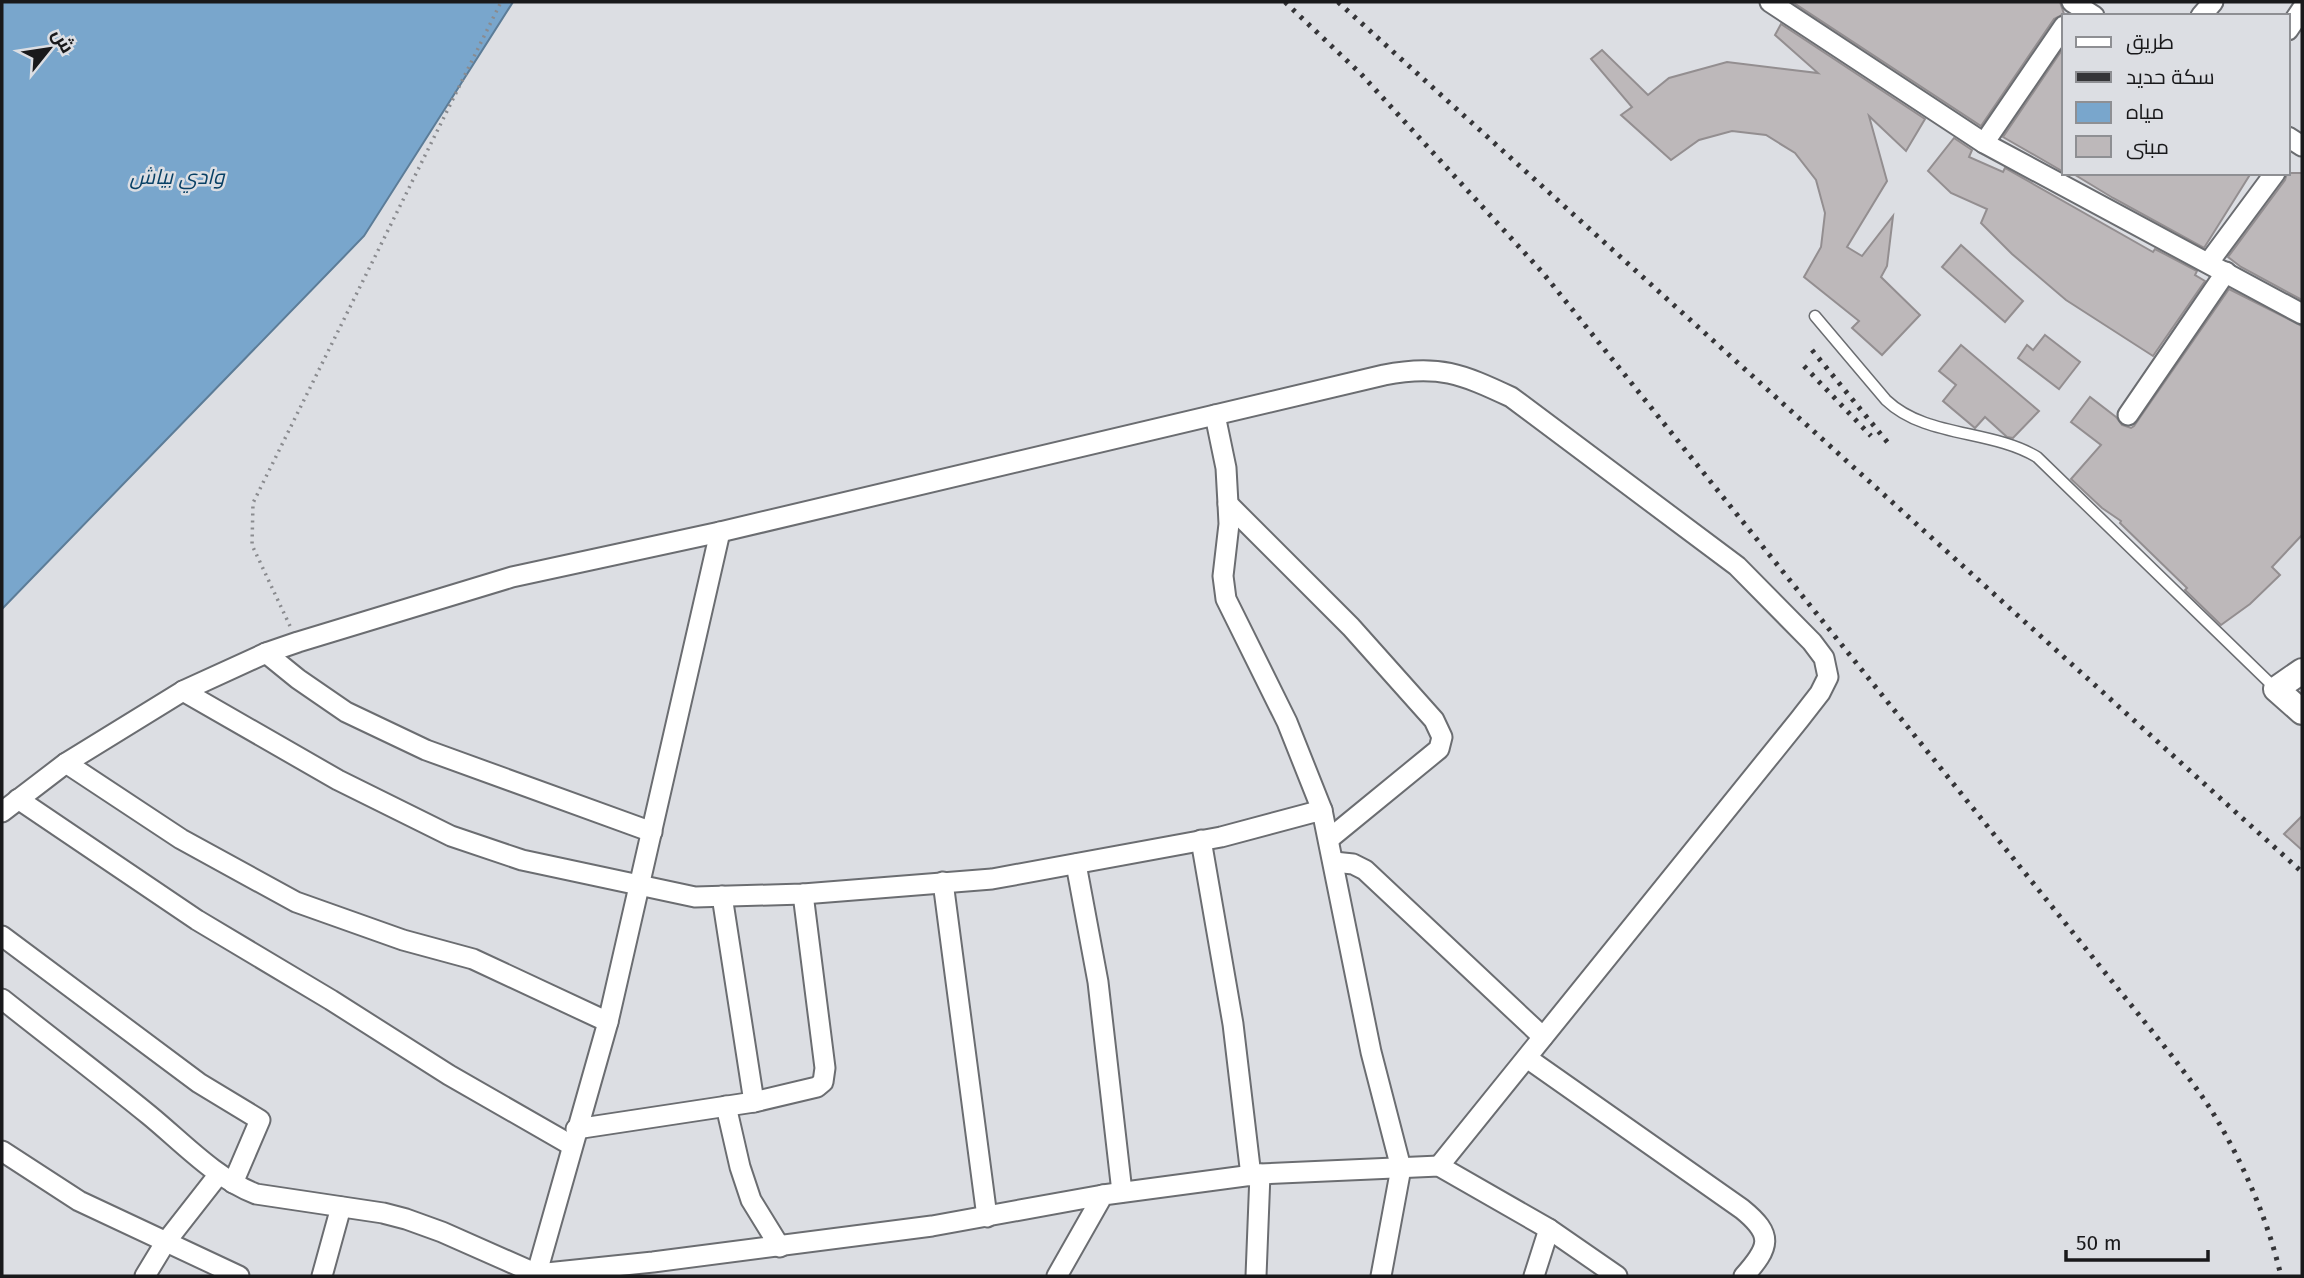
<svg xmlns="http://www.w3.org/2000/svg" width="2304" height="1278" viewBox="0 0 2304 1278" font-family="'Fira Sans',Cairo,sans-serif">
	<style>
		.water { fill: #79a6cc; stroke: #5c7c97; stroke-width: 2 }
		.building { fill: #bdb8ba; stroke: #938e90; stroke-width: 2 }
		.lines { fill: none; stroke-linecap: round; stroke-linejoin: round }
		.service-casing { stroke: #6b6d71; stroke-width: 13 }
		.minor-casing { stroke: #6b6d71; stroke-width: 23 }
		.tertiary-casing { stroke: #6b6d71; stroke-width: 28 }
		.path { stroke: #8a8b8f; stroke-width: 3.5; stroke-dasharray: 2 5; stroke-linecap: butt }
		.service { stroke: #fff; stroke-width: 10 }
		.minor { stroke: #fff; stroke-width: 19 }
		.tertiary { stroke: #fff; stroke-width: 24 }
		.rail { stroke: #353538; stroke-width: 5; stroke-dasharray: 3.5 7; stroke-linecap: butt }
		.labels { text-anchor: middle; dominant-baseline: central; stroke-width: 5; stroke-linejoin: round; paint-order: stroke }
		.water-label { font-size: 21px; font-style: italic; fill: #084065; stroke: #dcdee3 }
	</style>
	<rect width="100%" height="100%" fill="#dcdee3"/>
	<!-- water -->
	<polygon class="water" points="2,2 513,2 364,236 2,609"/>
	<!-- building -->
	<g class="building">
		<polygon points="1796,2 2060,2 2064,14 2054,19 1981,126 1794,3"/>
		<polygon points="1781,24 1925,119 1906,151 1869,116 1887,181 1847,247 1862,256 1893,216 1887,266 1881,277 1920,315 1882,355 1852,328 1859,321 1804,277 1821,247 1825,213 1816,180 1795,153 1766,135 1732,131 1699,140 1671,160 1621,115 1632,107 1591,59 1602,50 1648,95 1669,78 1727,62 1818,73 1775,35"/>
		<polygon points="2064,47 2064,168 2062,171 2003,137"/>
		<polygon points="1954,138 1972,150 1969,157 2003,172 2005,168 2153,252 2155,249 2197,271 2195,275 2205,281 2153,356 2066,300 2012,254 1981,223 1987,209 1951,193 1928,171"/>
		<polygon points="2072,173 2251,173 2204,248 2113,198"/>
		<polygon points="2287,173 2302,173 2302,300 2241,267 2228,257 2285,180"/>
		<polygon points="1961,245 2023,301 2005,322 1942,267"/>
		<polygon points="2229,289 2302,326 2302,535 2272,567 2280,575 2250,604 2221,625 2185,590 2187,588 2120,523 2121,521 2102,508 2071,479 2101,445 2071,422 2090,397 2116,417 2122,425 2131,428 2134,426"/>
		<polygon points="2045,335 2080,362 2059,389 2018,358 2027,345 2033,350"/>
		<polygon points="1961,345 2039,411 2013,438 2007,437 1985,417 1975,428 1943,401 1956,385 1939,371"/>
		<polygon points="2302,816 2302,850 2284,834"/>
	</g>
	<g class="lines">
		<defs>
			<path id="service" d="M1815 316 1886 400C1926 438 1990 429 2037 457L2276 689"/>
			<g id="minor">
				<polyline points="1770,2 1984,143 2302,314"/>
				<polyline points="2072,2 2094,16"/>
				<polyline points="2201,16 2213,2"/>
				<polyline points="2288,30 2302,9"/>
				<polyline points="2288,137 2302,146"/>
				<polyline points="1984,143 2064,26"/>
				<polyline points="2209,262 2275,173"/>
				<polyline points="1215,415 1226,468 1228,504 1229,524 1223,576 1226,599 1287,722 1322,810"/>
				<polyline points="2128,415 2226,272"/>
				<polyline points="1228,504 1351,627 1434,720 1442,737 1439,749 1329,839"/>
				<polyline points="266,653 298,679 346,712 426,750 652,832"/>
				<polyline points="183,691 338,780 451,836 522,860 695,897 803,894 992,879 1221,837 1322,810 1371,1052 1401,1168 1381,1276"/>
				<polyline points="66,763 181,839 296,902 403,940 473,959 608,1022"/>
				<polyline points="18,799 197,920 331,1000 449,1075 571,1145"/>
				<path d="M2 812 66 763 183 691 266 653 298 642 512 577 720 532 1384 375C1438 364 1462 374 1511 397L1737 566 1812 642 1824 658 1828 677 1820 693 1799 720 1439 1166"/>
				<polyline points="1201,840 1233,1024 1251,1176"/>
				<polyline points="1334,862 1353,864 1365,870 1543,1037"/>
				<polyline points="1076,864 1098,982 1122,1192"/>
				<polyline points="943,882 987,1217"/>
				<polyline points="722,896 754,1102"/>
				<polyline points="2,936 199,1083 260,1120 233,1183"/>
				<path d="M2 999C51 1038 100 1075 149 1115 182 1142 215 1178 256 1194L383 1213 406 1219 442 1232 537 1274 653 1262 932 1226 1103 1195"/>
				<path d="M1527 1058 1742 1209C1774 1235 1770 1247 1744 1276"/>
				<polyline points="726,1106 740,1167 751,1200 780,1247"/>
				<polyline points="576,1129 754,1102 817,1087 823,1082 825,1068 803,894"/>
				<polyline points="2,1151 79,1201 239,1276"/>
				<polyline points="145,1276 165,1243 219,1174"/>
				<polyline points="322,1276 341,1207"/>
				<polyline points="536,1276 608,1022 720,532"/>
				<polyline points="1057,1276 1103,1195 1260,1174 1439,1166 1549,1229 1617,1276"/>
				<polyline points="1256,1276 1260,1174"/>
				<polyline points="1534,1276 1549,1229"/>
			</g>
			<polyline id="tertiary" points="2302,671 2276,689 2302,712"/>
		</defs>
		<!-- service casing -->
		<use href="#service" class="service-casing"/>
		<!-- minor casing -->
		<use href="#minor" class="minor-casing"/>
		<!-- tertiary casing -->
		<use href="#tertiary" class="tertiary-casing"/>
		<!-- path -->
		<polyline class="path" points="290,626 252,545 253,503 501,2"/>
		<!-- service -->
		<use href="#service" class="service"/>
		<!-- minor -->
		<use href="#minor" class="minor"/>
		<!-- tertiary -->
		<use href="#tertiary" class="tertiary"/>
		<!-- rail -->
		<g class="rail">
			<path d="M1285 2 1361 74 1543 273 2172 1056C2187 1076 2203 1096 2216 1118 2245 1167 2268 1221 2281 1276"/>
			<polyline points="1338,2 2302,872"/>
			<polyline points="1812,350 1888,443"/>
			<polyline points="1804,366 1871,436"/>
		</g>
	</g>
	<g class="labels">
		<!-- water labels -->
		<g class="water-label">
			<text x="177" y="177">وادي بياش</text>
		</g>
	</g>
	<!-- border -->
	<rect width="2304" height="1278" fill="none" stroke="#19191b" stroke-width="7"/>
	<!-- legend -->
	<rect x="2062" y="14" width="228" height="161" fill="#dcdee3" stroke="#8e8f93" stroke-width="2"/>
	<rect x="2076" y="37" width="35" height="10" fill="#ffffff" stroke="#8e8f93" stroke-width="2"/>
	<text x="2126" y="49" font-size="21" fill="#19191b">طريق</text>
	<rect x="2076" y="72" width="35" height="10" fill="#353538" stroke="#8e8f93" stroke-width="2"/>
	<text x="2126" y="84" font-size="21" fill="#19191b">سكة حديد</text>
	<rect x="2076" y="102" width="35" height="21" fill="#79a6cc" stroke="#8e8f93" stroke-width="2"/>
	<text x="2126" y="119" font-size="21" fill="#19191b">مياه</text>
	<rect x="2076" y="136" width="35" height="21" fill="#bdb8ba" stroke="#8e8f93" stroke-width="2"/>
	<text x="2126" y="154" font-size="21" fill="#19191b">مبنى</text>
	<!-- north arrow -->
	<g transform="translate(49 49) rotate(60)" stroke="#dcdee3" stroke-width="5" paint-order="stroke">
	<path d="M0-5L12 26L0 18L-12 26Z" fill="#19191b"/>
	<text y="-10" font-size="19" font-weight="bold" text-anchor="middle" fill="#19191b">ش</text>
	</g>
	<!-- scale -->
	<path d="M2066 1250v10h142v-10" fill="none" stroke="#19191b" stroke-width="3.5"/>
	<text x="2076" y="1250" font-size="21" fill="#19191b" stroke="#dcdee3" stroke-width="5" paint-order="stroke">50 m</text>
</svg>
